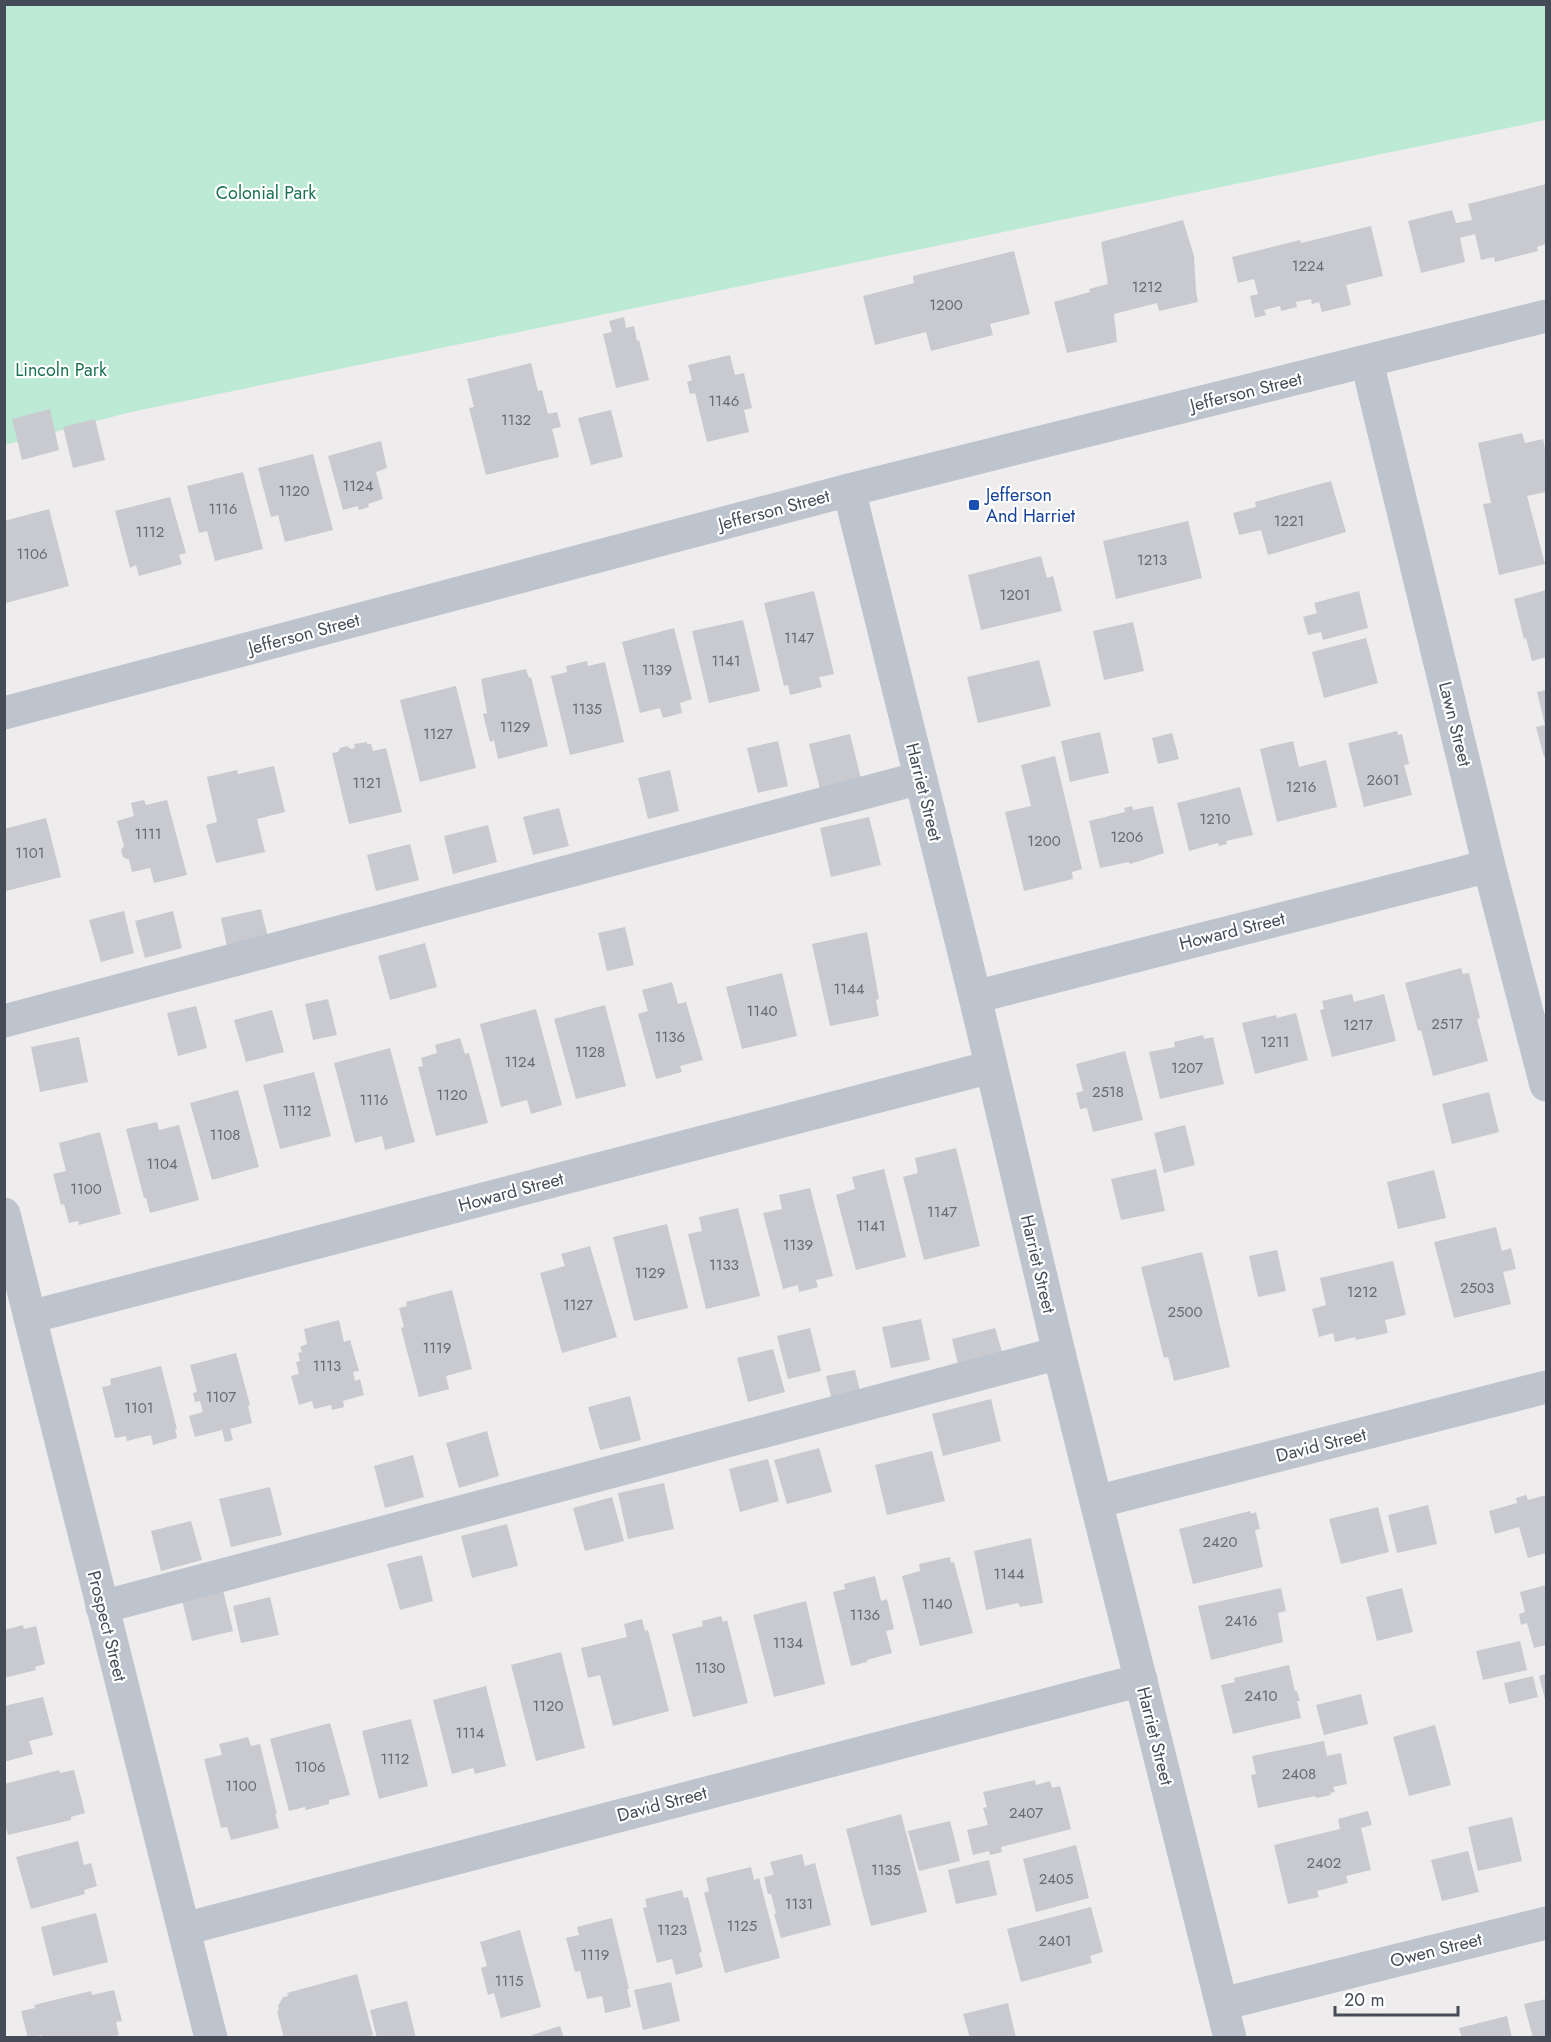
<svg xmlns="http://www.w3.org/2000/svg" width="1551" height="2042" viewBox="0 0 1551 2042" font-family="Jost,sans-serif">
	<style>
		.green { fill: #bcead4 }
		.building { fill: #c9cad0 }
		.lines { fill: none; stroke-linecap: round; stroke-linejoin: round }
		.minor { stroke: #bdc4cd; stroke-width: 33 }
		.transit-dot { fill: #1a4fb4; stroke: #fff; stroke-width: 2 }
		.labels { text-anchor: middle; dominant-baseline: central; stroke-width: 4.5; stroke-linejoin: round; paint-order: stroke }
		.number-label { font-size: 15px; fill: #666c75 }
		.park-label { font-size: 18px; fill: #1c7353; stroke: #fff }
		.street-label { font-size: 18px; fill: #454c57; stroke: #fff }
		.transit-label { font-size: 18px; fill: #164399; stroke: #fff; text-anchor: start }
	</style>
	<rect width="100%" height="100%" fill="#eeecec"/>
	<!-- green -->
	<polygon class="green" points="5,5 1546,5 1546,120 131,412 5,445"/>
	<!-- building -->
	<g class="building">
		<polygon points="1546,184 1546,244 1537,247 1538,251 1495,262 1494,257 1481,260 1475,234 1460,238 1465,262 1421,273 1408,221 1452,210 1456,223 1472,220 1468,204"/>
		<polygon points="1183,220 1194,256 1196,291 1198,302 1159,311 1157,303 1114,314 1117,342 1067,353 1054,302 1090,292 1089,289 1108,284 1101,242"/>
		<polygon points="1371,226 1383,276 1346,285 1351,305 1322,312 1319,302 1312,304 1311,299 1296,302 1297,307 1281,311 1280,306 1264,310 1266,315 1255,318 1250,296 1258,294 1254,279 1238,283 1232,257 1300,240 1301,243"/>
		<polygon points="1014,251 1030,314 990,324 993,335 931,351 926,332 875,345 863,296 914,283 913,276"/>
		<polygon points="624,317 626,328 634,326 637,341 639,340 649,380 616,388 603,334 612,332 609,321"/>
		<polygon points="730,355 735,375 744,373 752,408 744,410 749,432 707,442 695,393 690,394 687,382 692,380 688,365"/>
		<polygon points="531,363 538,391 542,390 548,414 557,412 561,427 552,429 559,457 486,475 469,408 474,407 467,379"/>
		<polygon points="50,409 59,450 22,460 12,419"/>
		<polygon points="611,410 623,457 591,465 578,418"/>
		<polygon points="95,419 105,460 73,468 63,427"/>
		<polygon points="1522,433 1525,443 1543,439 1546,454 1546,492 1527,496 1545,564 1499,575 1483,504 1491,503 1478,443"/>
		<polygon points="381,441 387,468 376,472 383,499 368,504 369,507 359,510 358,506 343,510 328,456"/>
		<polygon points="313,454 333,530 285,542 278,515 271,517 258,468"/>
		<polygon points="243,472 263,549 215,561 207,531 199,533 187,486"/>
		<polygon points="1331,481 1346,532 1268,555 1261,530 1239,535 1233,513 1256,507 1255,502"/>
		<polygon points="170,497 186,553 179,555 182,564 139,576 136,565 130,568 115,511"/>
		<polygon points="49,509 69,586 6,603 4,596 4,521"/>
		<polygon points="1188,521 1202,578 1116,599 1103,541"/>
		<polygon points="1041,556 1047,578 1053,576 1062,611 981,630 968,575"/>
		<polygon points="1546,590 1546,657 1532,661 1526,638 1524,639 1514,599"/>
		<polygon points="814,591 834,674 819,677 822,687 790,695 788,685 784,686 764,603"/>
		<polygon points="1359,591 1368,628 1323,640 1321,632 1308,635 1303,617 1317,613 1314,603"/>
		<polygon points="743,620 760,691 709,703 692,631"/>
		<polygon points="1133,622 1144,671 1104,680 1093,631"/>
		<polygon points="674,628 692,699 680,703 682,713 663,718 660,708 640,713 622,642"/>
		<polygon points="1366,638 1378,683 1324,698 1312,652"/>
		<polygon points="1039,660 1051,706 978,723 967,677"/>
		<polygon points="587,661 588,666 605,662 624,742 570,755 551,676 567,672 566,666"/>
		<polygon points="526,669 529,678 531,677 548,746 498,759 494,740 490,742 483,714 487,713 481,679"/>
		<polygon points="456,686 476,768 420,782 400,700"/>
		<polygon points="1546,690 1546,756 1544,757 1536,727 1545,725 1537,692"/>
		<polygon points="1397,731 1398,735 1402,734 1409,764 1404,765 1412,795 1364,807 1348,743"/>
		<polygon points="1100,732 1109,773 1070,782 1061,741"/>
		<polygon points="1172,733 1179,759 1158,764 1152,738"/>
		<polygon points="850,734 861,779 820,789 809,744"/>
		<polygon points="778,741 788,786 758,793 747,748"/>
		<polygon points="1293,741 1299,767 1326,760 1337,807 1277,822 1260,749"/>
		<polygon points="367,742 367,744 371,744 373,751 386,748 402,812 349,824 332,753 338,752 340,748 347,746 351,749 355,748 354,744"/>
		<polygon points="1055,756 1082,869 1072,872 1073,879 1024,891 1005,812 1031,806 1021,765"/>
		<polygon points="274,766 285,812 257,819 265,852 216,863 206,825 217,822 207,777 237,770 238,774"/>
		<polygon points="670,770 679,811 648,819 638,778"/>
		<polygon points="1240,787 1253,835 1226,841 1227,844 1219,846 1218,843 1189,851 1177,803"/>
		<polygon points="144,800 146,805 167,800 187,875 154,883 150,868 132,872 129,860 123,857 121,850 124,846 117,821 134,816 131,803"/>
		<polygon points="1132,806 1133,810 1153,806 1164,853 1130,864 1129,862 1100,868 1089,821 1125,812 1124,808"/>
		<polygon points="559,808 569,846 533,855 523,817"/>
		<polygon points="869,817 881,865 831,877 820,828"/>
		<polygon points="46,818 61,877 6,891 4,829"/>
		<polygon points="488,825 497,862 453,874 444,836"/>
		<polygon points="410,844 419,880 376,891 367,855"/>
		<polygon points="261,909 268,937 227,947 221,918"/>
		<polygon points="124,911 134,953 101,962 89,920"/>
		<polygon points="173,911 182,948 145,958 135,921"/>
		<polygon points="625,927 634,965 607,971 598,933"/>
		<polygon points="867,932 879,999 876,1000 879,1016 830,1026 812,944"/>
		<polygon points="425,943 437,987 390,1000 378,956"/>
		<polygon points="1461,968 1463,974 1469,973 1480,1018 1477,1019 1488,1061 1433,1076 1421,1030 1418,1031 1405,983"/>
		<polygon points="782,973 797,1036 742,1049 726,987"/>
		<polygon points="672,982 678,1004 686,1002 703,1060 680,1066 682,1072 656,1079 638,1014 648,1011 642,990"/>
		<polygon points="1352,994 1354,1002 1384,994 1396,1041 1332,1057 1320,1010 1324,1009 1322,1001"/>
		<polygon points="328,999 337,1035 313,1040 305,1004"/>
		<polygon points="605,1005 626,1086 576,1099 554,1019"/>
		<polygon points="196,1006 207,1048 178,1056 167,1013"/>
		<polygon points="536,1009 562,1105 531,1114 527,1100 501,1107 480,1024"/>
		<polygon points="272,1010 284,1052 246,1062 234,1020"/>
		<polygon points="1296,1013 1308,1060 1255,1074 1242,1023 1276,1015 1277,1018"/>
		<polygon points="1203,1035 1204,1039 1213,1037 1224,1084 1160,1099 1149,1052 1175,1047 1174,1042"/>
		<polygon points="79,1037 88,1082 40,1092 31,1047"/>
		<polygon points="460,1038 465,1054 469,1053 488,1123 436,1136 418,1067 423,1066 421,1058 437,1053 435,1045"/>
		<polygon points="390,1048 415,1142 385,1150 382,1136 355,1143 334,1063"/>
		<polygon points="1125,1051 1143,1120 1093,1132 1087,1108 1080,1109 1076,1093 1083,1091 1076,1064"/>
		<polygon points="314,1072 331,1136 280,1149 263,1085"/>
		<polygon points="238,1090 259,1167 212,1180 190,1103"/>
		<polygon points="1489,1092 1499,1132 1452,1144 1442,1104"/>
		<polygon points="157,1122 159,1130 179,1125 199,1200 150,1213 146,1198 144,1198 126,1129"/>
		<polygon points="1185,1125 1195,1165 1164,1173 1154,1133"/>
		<polygon points="100,1132 121,1214 79,1225 78,1221 69,1223 64,1204 61,1205 53,1174 66,1171 59,1143"/>
		<polygon points="956,1148 980,1246 924,1260 903,1177 918,1173 915,1158"/>
		<polygon points="884,1169 906,1257 856,1270 836,1195 855,1189 852,1177"/>
		<polygon points="1156,1169 1165,1211 1121,1220 1111,1179"/>
		<polygon points="1434,1170 1446,1218 1398,1229 1387,1182"/>
		<polygon points="810,1188 833,1276 816,1280 818,1287 811,1289 799,1292 798,1285 783,1289 763,1213 782,1209 779,1195"/>
		<polygon points="738,1208 760,1296 706,1309 688,1234 702,1231 699,1217"/>
		<polygon points="667,1224 688,1308 634,1321 613,1237"/>
		<polygon points="1496,1227 1502,1251 1511,1248 1516,1269 1503,1272 1511,1304 1454,1318 1434,1242"/>
		<polygon points="590,1246 617,1337 562,1353 540,1273 565,1266 561,1254"/>
		<polygon points="1277,1250 1286,1291 1258,1297 1249,1256"/>
		<polygon points="1202,1252 1230,1367 1174,1381 1168,1357 1164,1358 1141,1267"/>
		<polygon points="1393,1261 1406,1315 1385,1320 1388,1333 1356,1340 1355,1337 1335,1342 1333,1333 1319,1337 1312,1309 1326,1305 1320,1278"/>
		<polygon points="452,1290 472,1369 446,1376 449,1389 419,1397 401,1328 404,1327 399,1308 407,1306 406,1302"/>
		<polygon points="921,1319 930,1360 891,1368 882,1327"/>
		<polygon points="339,1320 344,1342 350,1340 359,1371 353,1372 355,1381 360,1379 364,1395 343,1401 344,1407 332,1410 331,1405 314,1409 312,1401 299,1405 291,1376 299,1374 296,1362 300,1361 298,1353 302,1352 300,1347 307,1344 304,1329"/>
		<polygon points="810,1328 821,1371 788,1379 777,1336"/>
		<polygon points="995,1328 1002,1352 958,1364 952,1339"/>
		<polygon points="773,1349 785,1392 748,1402 737,1358"/>
		<polygon points="236,1353 250,1405 248,1406 252,1423 230,1429 233,1440 225,1442 222,1430 195,1437 189,1416 203,1412 200,1401 195,1402 193,1393 197,1392 190,1365"/>
		<polygon points="161,1366 177,1429 175,1429 177,1438 153,1445 151,1435 127,1441 126,1436 115,1438 102,1387 111,1385 110,1379"/>
		<polygon points="855,1370 860,1391 831,1397 826,1376"/>
		<polygon points="630,1396 641,1440 600,1450 588,1407"/>
		<polygon points="991,1399 1001,1441 943,1456 932,1414"/>
		<polygon points="487,1431 499,1476 459,1488 446,1443"/>
		<polygon points="819,1448 832,1492 787,1504 774,1460"/>
		<polygon points="932,1451 945,1501 887,1515 875,1465"/>
		<polygon points="413,1455 424,1497 385,1508 374,1466"/>
		<polygon points="768,1459 779,1501 740,1512 729,1469"/>
		<polygon points="664,1483 674,1529 628,1539 618,1493"/>
		<polygon points="270,1487 282,1535 231,1547 219,1499"/>
		<polygon points="1526,1495 1528,1500 1546,1495 1546,1553 1528,1558 1519,1527 1495,1534 1489,1511 1517,1503 1516,1498"/>
		<polygon points="612,1497 624,1541 585,1551 573,1508"/>
		<polygon points="1428,1505 1437,1544 1397,1553 1388,1515"/>
		<polygon points="1378,1507 1389,1552 1341,1564 1329,1519"/>
		<polygon points="1250,1511 1251,1514 1256,1512 1260,1529 1255,1530 1263,1567 1193,1584 1179,1529"/>
		<polygon points="191,1521 202,1560 161,1571 151,1531"/>
		<polygon points="507,1524 518,1566 472,1578 461,1536"/>
		<polygon points="1031,1538 1043,1603 1020,1607 1018,1603 986,1610 974,1551"/>
		<polygon points="422,1555 433,1601 400,1610 387,1564"/>
		<polygon points="950,1557 951,1563 954,1562 973,1633 920,1646 902,1576 920,1571 919,1564"/>
		<polygon points="875,1576 881,1601 887,1599 894,1629 886,1631 892,1653 867,1660 867,1662 851,1666 833,1592 845,1589 844,1584"/>
		<polygon points="1546,1585 1546,1645 1534,1648 1527,1623 1521,1625 1519,1614 1525,1612 1520,1592"/>
		<polygon points="1281,1588 1286,1611 1278,1613 1283,1642 1211,1660 1198,1606"/>
		<polygon points="1402,1588 1413,1632 1377,1641 1366,1597"/>
		<polygon points="223,1590 233,1631 192,1641 182,1600"/>
		<polygon points="270,1597 279,1635 241,1643 233,1606"/>
		<polygon points="806,1601 825,1684 774,1697 753,1615"/>
		<polygon points="721,1616 723,1622 727,1620 748,1703 693,1717 672,1634 703,1626 702,1621"/>
		<polygon points="642,1619 645,1631 648,1630 669,1711 613,1726 600,1675 588,1678 581,1648 627,1637 624,1624"/>
		<polygon points="23,1625 24,1629 36,1626 45,1664 35,1667 36,1670 4,1678 4,1630"/>
		<polygon points="1520,1641 1527,1670 1483,1680 1476,1651"/>
		<polygon points="561,1652 585,1748 536,1761 511,1665"/>
		<polygon points="1289,1665 1295,1691 1297,1691 1300,1701 1297,1701 1301,1718 1233,1734 1221,1685 1235,1682 1234,1678"/>
		<polygon points="1546,1674 1546,1703 1539,1676"/>
		<polygon points="1533,1676 1538,1697 1509,1704 1504,1683"/>
		<polygon points="486,1686 506,1766 475,1774 473,1768 452,1774 433,1700"/>
		<polygon points="1361,1694 1368,1724 1324,1735 1316,1705"/>
		<polygon points="43,1697 53,1735 29,1741 33,1754 4,1762 4,1706"/>
		<polygon points="411,1719 428,1786 379,1799 362,1731"/>
		<polygon points="330,1723 350,1795 329,1800 329,1804 306,1810 305,1807 289,1811 270,1739"/>
		<polygon points="1435,1725 1451,1785 1409,1796 1393,1737"/>
		<polygon points="248,1737 251,1746 260,1744 277,1814 275,1814 279,1828 231,1840 227,1827 221,1828 204,1759 222,1755 219,1744"/>
		<polygon points="1324,1741 1327,1756 1341,1753 1347,1784 1333,1787 1335,1792 1330,1793 1331,1795 1316,1798 1315,1796 1258,1808 1251,1775 1256,1774 1252,1756"/>
		<polygon points="59,1770 60,1773 74,1770 85,1813 71,1817 71,1820 8,1835 4,1821 4,1784"/>
		<polygon points="1035,1780 1036,1785 1050,1781 1052,1788 1060,1786 1071,1829 1001,1847 1002,1852 990,1855 989,1851 973,1855 967,1830 988,1825 983,1808 987,1807 983,1792"/>
		<polygon points="1368,1811 1372,1825 1361,1828 1371,1870 1346,1876 1348,1883 1317,1891 1319,1897 1288,1904 1274,1845 1340,1829 1338,1819"/>
		<polygon points="901,1814 927,1912 871,1926 846,1829"/>
		<polygon points="1512,1817 1522,1861 1478,1871 1468,1827"/>
		<polygon points="950,1821 960,1861 919,1871 908,1831"/>
		<polygon points="78,1841 84,1865 91,1863 97,1886 84,1890 85,1894 31,1909 16,1857"/>
		<polygon points="1076,1845 1089,1898 1036,1912 1023,1859"/>
		<polygon points="1468,1851 1479,1892 1442,1901 1431,1860"/>
		<polygon points="802,1854 805,1866 815,1863 831,1925 781,1938 774,1914 776,1913 771,1894 768,1894 764,1877 774,1875 770,1862"/>
		<polygon points="989,1860 997,1895 956,1904 948,1870"/>
		<polygon points="751,1867 754,1880 759,1878 780,1958 725,1973 704,1893 709,1891 706,1878"/>
		<polygon points="682,1890 684,1898 688,1897 702,1952 699,1953 703,1967 676,1975 672,1959 657,1963 643,1908 647,1907 645,1899"/>
		<polygon points="1091,1907 1103,1952 1090,1956 1092,1963 1021,1982 1007,1929"/>
		<polygon points="96,1913 108,1962 53,1976 41,1927"/>
		<polygon points="612,1918 629,1989 627,1989 631,2007 605,2013 602,1996 587,1999 580,1971 575,1972 566,1938 579,1935 577,1927"/>
		<polygon points="520,1930 541,2007 501,2018 494,1993 488,1995 481,1968 487,1966 480,1942"/>
		<polygon points="357,1974 373,2035 362,2038 284,2038 277,2011 279,2010 278,2006 283,1997 288,1996 287,1993"/>
		<polygon points="671,1982 680,2021 643,2030 634,1990"/>
		<polygon points="114,1990 122,2021 116,2022 119,2035 107,2038 98,2036 42,2038 42,2035 28,2038 21,2011 35,2008 34,2005 91,1991 92,1995"/>
		<polygon points="1546,1999 1546,2038 1533,2038 1524,2004"/>
		<polygon points="407,2001 416,2038 377,2038 370,2010"/>
		<polygon points="1008,2003 1016,2038 970,2038 963,2014"/>
		<polygon points="1507,2016 1512,2038 1462,2038 1459,2028"/>
		<polygon points="560,2026 564,2038 533,2038 532,2035"/>
	</g>
	<g class="lines">
		<!-- minor -->
		<g class="minor">
			<polyline points="1367,362 1489,866 1546,1085"/>
			<polyline points="849,490 975,997 1059,1353 1230,2038"/>
			<polyline points="4,713 849,490 1546,316"/>
			<polyline points="975,997 1489,866"/>
			<polyline points="4,1021 920,778"/>
			<polyline points="4,1214 211,2038"/>
			<polyline points="30,1317 991,1067"/>
			<polyline points="1096,1502 1546,1387"/>
			<polyline points="102,1607 1059,1353"/>
			<polyline points="184,1929 1141,1680"/>
			<polyline points="1222,2004 1546,1923"/>
		</g>
	</g>
	<!-- markers -->
	<rect class="transit-dot" x="968" y="499" width="12" height="12" rx="3"/>
	<g class="labels">
		<!-- number labels -->
		<g class="number-label">
			<text x="1308" y="266">1224</text>
			<text x="1147" y="287">1212</text>
			<text x="946" y="305">1200</text>
			<text x="724" y="401">1146</text>
			<text x="516" y="420">1132</text>
			<text x="358" y="486">1124</text>
			<text x="294" y="491">1120</text>
			<text x="223" y="509">1116</text>
			<text x="1289" y="521">1221</text>
			<text x="150" y="532">1112</text>
			<text x="32" y="554">1106</text>
			<text x="1152" y="560">1213</text>
			<text x="1015" y="595">1201</text>
			<text x="799" y="638">1147</text>
			<text x="726" y="661">1141</text>
			<text x="657" y="670">1139</text>
			<text x="587" y="709">1135</text>
			<text x="515" y="727">1129</text>
			<text x="438" y="734">1127</text>
			<text x="1383" y="780">2601</text>
			<text x="367" y="783">1121</text>
			<text x="1301" y="787">1216</text>
			<text x="1215" y="819">1210</text>
			<text x="148" y="834">1111</text>
			<text x="1127" y="837">1206</text>
			<text x="1044" y="841">1200</text>
			<text x="30" y="853">1101</text>
			<text x="849" y="989">1144</text>
			<text x="762" y="1011">1140</text>
			<text x="1447" y="1024">2517</text>
			<text x="1358" y="1025">1217</text>
			<text x="670" y="1037">1136</text>
			<text x="1275" y="1042">1211</text>
			<text x="590" y="1052">1128</text>
			<text x="520" y="1062">1124</text>
			<text x="1187" y="1068">1207</text>
			<text x="1108" y="1092">2518</text>
			<text x="452" y="1095">1120</text>
			<text x="374" y="1100">1116</text>
			<text x="297" y="1111">1112</text>
			<text x="225" y="1135">1108</text>
			<text x="162" y="1164">1104</text>
			<text x="86" y="1189">1100</text>
			<text x="942" y="1212">1147</text>
			<text x="871" y="1226">1141</text>
			<text x="798" y="1245">1139</text>
			<text x="724" y="1265">1133</text>
			<text x="650" y="1273">1129</text>
			<text x="1477" y="1288">2503</text>
			<text x="1362" y="1292">1212</text>
			<text x="578" y="1305">1127</text>
			<text x="1185" y="1312">2500</text>
			<text x="437" y="1348">1119</text>
			<text x="327" y="1366">1113</text>
			<text x="221" y="1397">1107</text>
			<text x="139" y="1408">1101</text>
			<text x="1220" y="1542">2420</text>
			<text x="1009" y="1574">1144</text>
			<text x="937" y="1604">1140</text>
			<text x="865" y="1615">1136</text>
			<text x="1241" y="1621">2416</text>
			<text x="788" y="1643">1134</text>
			<text x="710" y="1668">1130</text>
			<text x="1261" y="1696">2410</text>
			<text x="548" y="1706">1120</text>
			<text x="470" y="1733">1114</text>
			<text x="395" y="1759">1112</text>
			<text x="310" y="1767">1106</text>
			<text x="1299" y="1774">2408</text>
			<text x="241" y="1786">1100</text>
			<text x="1026" y="1813">2407</text>
			<text x="1324" y="1863">2402</text>
			<text x="886" y="1870">1135</text>
			<text x="1056" y="1879">2405</text>
			<text x="799" y="1904">1131</text>
			<text x="742" y="1926">1125</text>
			<text x="672" y="1930">1123</text>
			<text x="1055" y="1941">2401</text>
			<text x="595" y="1955">1119</text>
			<text x="509" y="1981">1115</text>
		</g>
		<!-- park labels -->
		<g class="park-label">
			<text x="266" y="193">Colonial Park</text>
			<text x="61" y="370">Lincoln Park</text>
		</g>
		<!-- street labels -->
		<g class="street-label">
			<text transform="translate(1246 392) rotate(-14)">Jefferson Street</text>
			<text transform="translate(774 510) rotate(-15)">Jefferson Street</text>
			<text transform="translate(304 634) rotate(-15)">Jefferson Street</text>
			<text transform="translate(1455 724) rotate(76)">Lawn Street</text>
			<text transform="translate(924 792) rotate(76)">Harriet Street</text>
			<text transform="translate(1232 931) rotate(-14)">Howard Street</text>
			<text transform="translate(511 1192) rotate(-15)">Howard Street</text>
			<text transform="translate(1038 1264) rotate(77)">Harriet Street</text>
			<text transform="translate(1321 1445) rotate(-14)">David Street</text>
			<text transform="translate(107 1626) rotate(76)">Prospect Street</text>
			<text transform="translate(1155 1736) rotate(76)">Harriet Street</text>
			<text transform="translate(662 1804) rotate(-15)">David Street</text>
			<text transform="translate(1436 1950) rotate(-14)">Owen Street</text>
		</g>
		<!-- transit labels -->
		<g class="transit-label">
			<text x="986" y="495">Jefferson<tspan x="986" dy="21">And Harriet</tspan></text>
		</g>
	</g>
	<!-- border -->
	<rect width="1551" height="2042" fill="none" stroke="#454c57" stroke-width="12"/>
	<!-- scale -->
	<path d="M1335 2006v9h123v-9" fill="none" stroke="#454c57" stroke-width="3"/>
	<text x="1344" y="2006" font-size="18" fill="#454c57" stroke="#ffffff" stroke-width="4.5" paint-order="stroke">20 m</text>
</svg>
